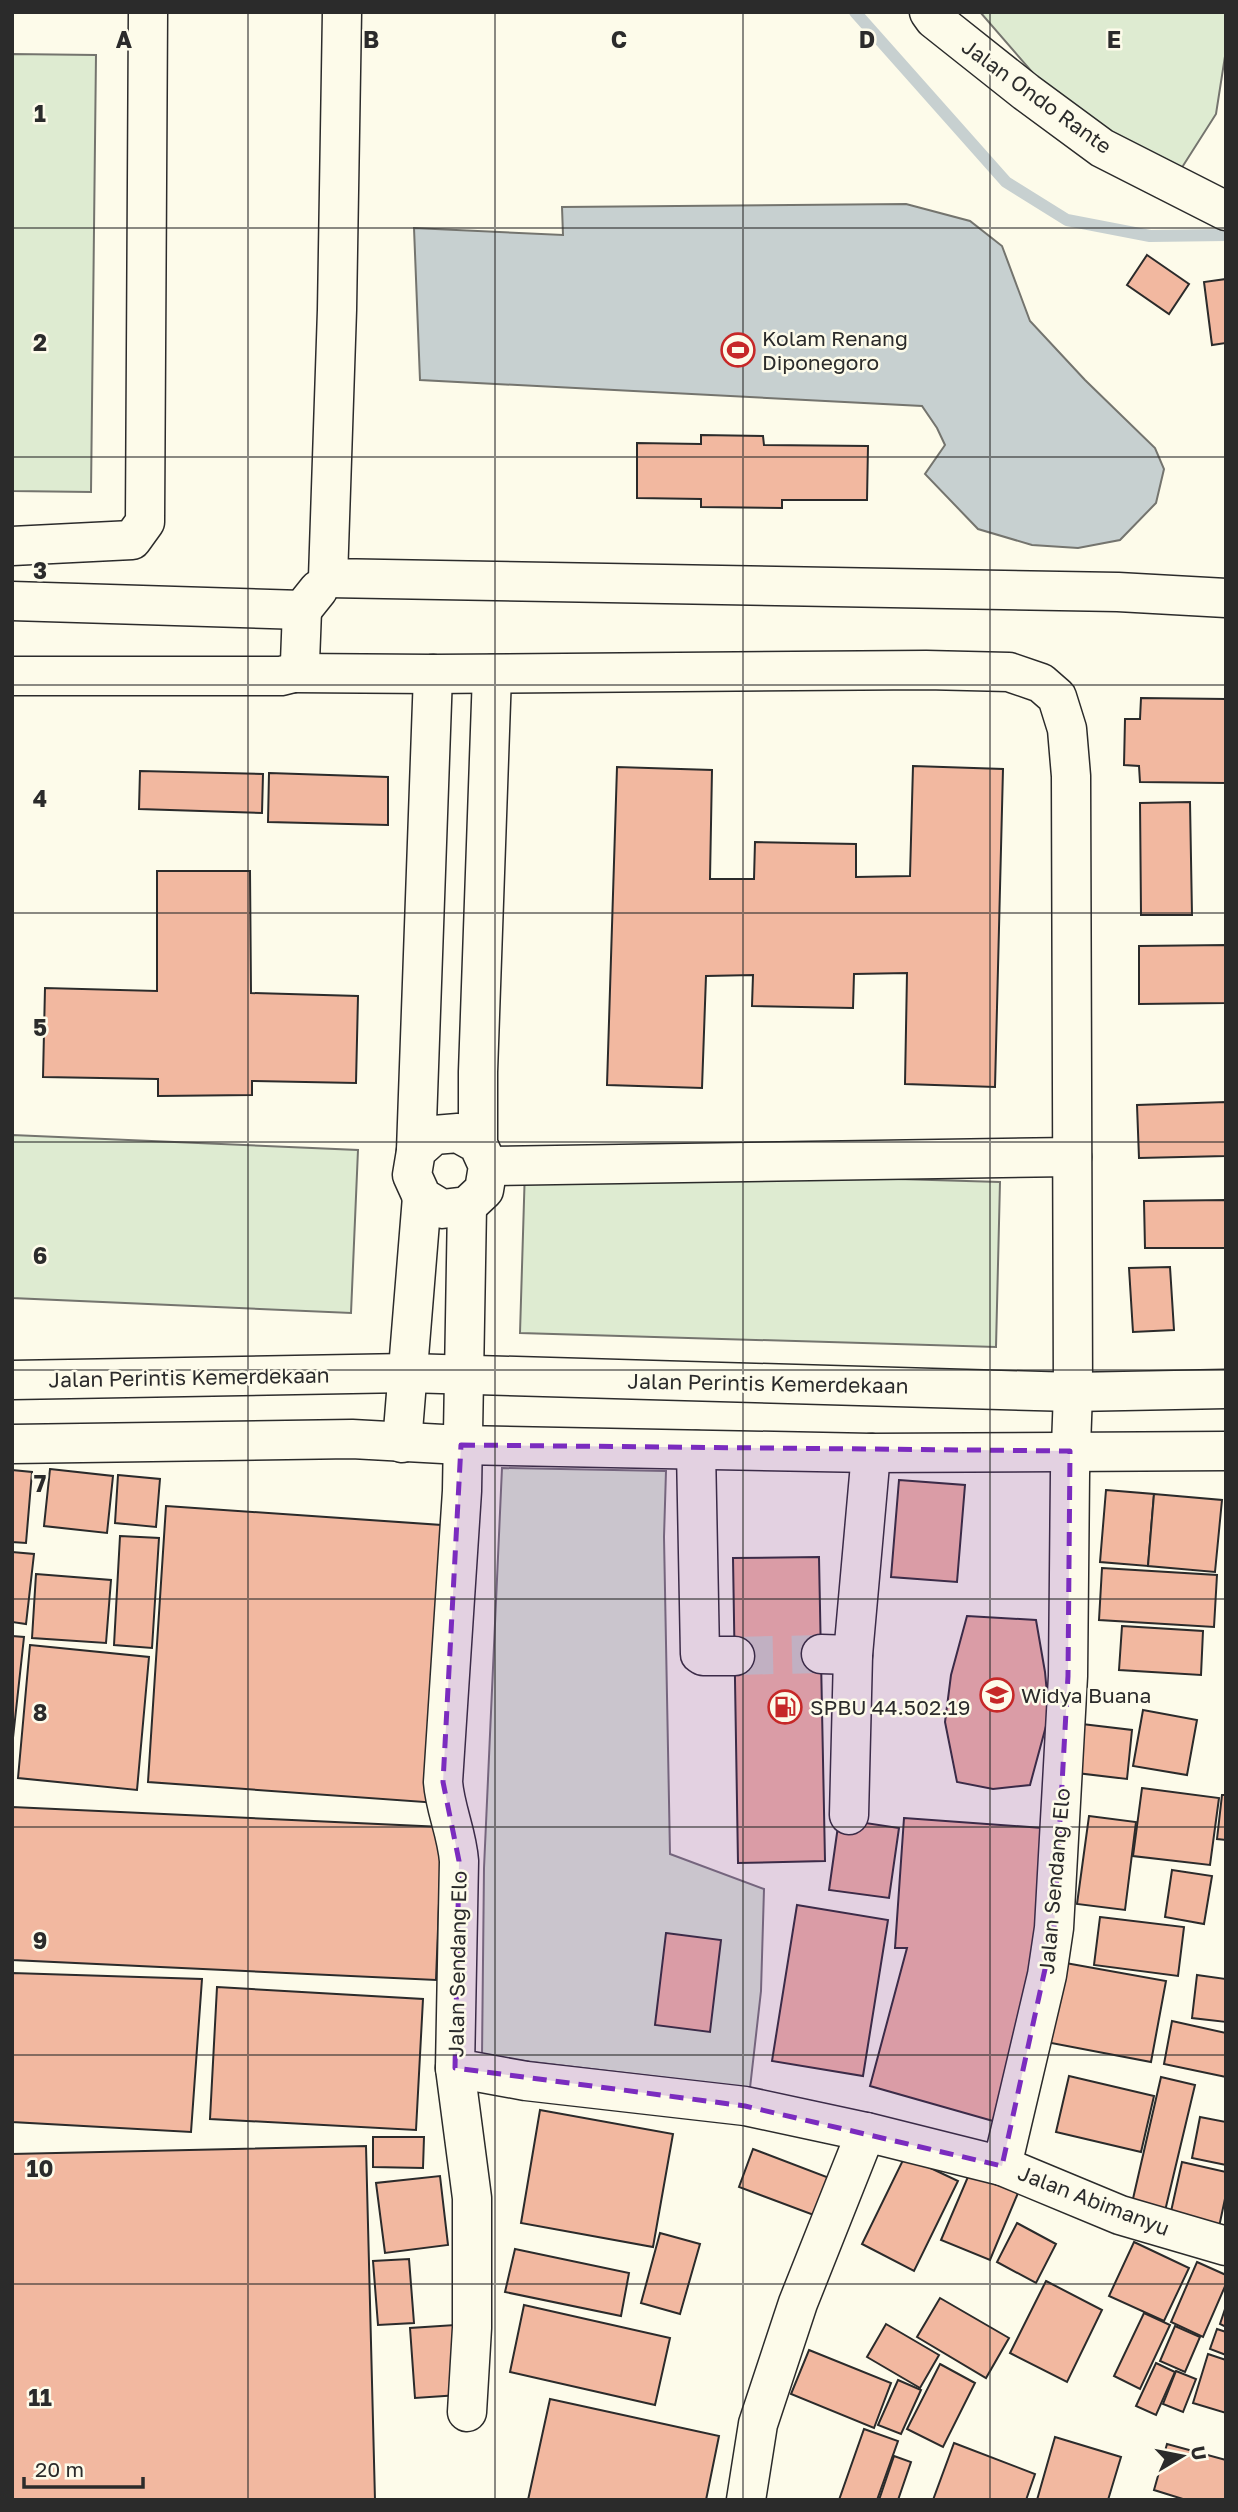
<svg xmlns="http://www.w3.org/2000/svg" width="1238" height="2512" viewBox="0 0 1238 2512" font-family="'Golos Text',sans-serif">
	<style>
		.green { fill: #deebd1; stroke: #74746e; stroke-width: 2 }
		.water { fill: #c7d0d0; stroke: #74746e; stroke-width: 2 }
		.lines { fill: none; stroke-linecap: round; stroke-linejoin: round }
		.stream { stroke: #c7d0d0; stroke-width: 12 }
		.building { fill: #f2b8a0; stroke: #2b2b2b; stroke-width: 2 }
		.minor-tunnel { stroke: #d3d1c4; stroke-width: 38; stroke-dasharray: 38 19; stroke-linecap: butt }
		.minor-casing { stroke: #2b2b2b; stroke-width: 41 }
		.highway-casing { stroke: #2b2b2b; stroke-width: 41 }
		.minor { stroke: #fdfbea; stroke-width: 38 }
		.highway { stroke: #fdfbea; stroke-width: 38 }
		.marked { fill: #7b2cbf; fill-opacity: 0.2; stroke: #7b2cbf; stroke-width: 5; stroke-dasharray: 14 9; stroke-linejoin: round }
		.grid { fill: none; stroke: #2b2b2b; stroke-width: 2; stroke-opacity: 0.55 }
		.labels { text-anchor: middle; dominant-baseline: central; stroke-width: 5; stroke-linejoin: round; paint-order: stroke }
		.street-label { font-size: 21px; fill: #2b2b2b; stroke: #fdfbea }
		.poi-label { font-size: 21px; fill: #2b2b2b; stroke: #fdfbea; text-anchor: start }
		.grid-label { font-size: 23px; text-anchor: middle; font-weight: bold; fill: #2b2b2b; stroke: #fdfbea; stroke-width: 5; stroke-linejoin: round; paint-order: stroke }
	</style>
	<rect width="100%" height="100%" fill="#fdfbea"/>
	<!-- green -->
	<g class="green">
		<polygon points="980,12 1226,12 1226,50 1216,114 1181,169 1065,110"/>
		<polygon points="12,54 96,55 91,492 12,491"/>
		<polygon points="12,1135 358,1150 351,1313 12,1298"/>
		<polygon points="525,1168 1000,1182 996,1347 520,1333"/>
		<polygon points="502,1468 666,1471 664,1537 670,1854 764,1889 761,1991 750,2088 482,2056 484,1868"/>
	</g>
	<!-- water -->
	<polygon class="water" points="906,204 970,221 1002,246 1030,321 1085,380 1155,448 1164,469 1156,503 1120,540 1078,548 1032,545 978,529 925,474 945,445 937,428 922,406 420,380 414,228 563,235 562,207"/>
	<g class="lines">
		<!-- stream -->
		<polyline class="stream" points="855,12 1006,182 1067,220 1150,236 1226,235"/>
	</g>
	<!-- building -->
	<g class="building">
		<polygon points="1147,255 1189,284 1169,314 1127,285"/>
		<polygon points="1226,279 1226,343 1212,345 1204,282"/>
		<polygon points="701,435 763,436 764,445 868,446 867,500 782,500 782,508 701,507 701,499 637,498 637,443 701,444"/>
		<polygon points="1141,698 1226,699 1226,783 1140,782 1139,766 1124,765 1125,719 1140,719"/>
		<polygon points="913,766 1003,769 995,1087 905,1084 907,973 854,974 853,1008 752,1006 753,975 706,976 702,1088 607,1085 617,767 712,770 710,879 754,879 755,842 856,844 856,877 910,876"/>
		<polygon points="140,771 263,774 262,813 139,809"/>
		<polygon points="269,773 388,777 388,825 268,822"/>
		<polygon points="1190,802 1192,915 1141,915 1140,803"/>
		<polygon points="157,871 250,871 251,993 358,996 356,1083 252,1081 252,1095 158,1096 158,1079 43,1077 45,988 157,991"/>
		<polygon points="1226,945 1226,1003 1139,1004 1139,946"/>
		<polygon points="1226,1102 1226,1156 1139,1158 1137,1105"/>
		<polygon points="1226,1200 1226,1248 1145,1248 1144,1201"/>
		<polygon points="1170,1267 1174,1330 1133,1332 1129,1268"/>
		<polygon points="50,1469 113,1476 107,1533 44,1526"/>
		<polygon points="12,1470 32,1472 26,1543 12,1542"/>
		<polygon points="118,1475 160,1479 156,1527 115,1523"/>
		<polygon points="899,1480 965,1485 957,1582 891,1577"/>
		<polygon points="1106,1490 1154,1494 1148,1566 1100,1562"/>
		<polygon points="1154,1494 1222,1500 1215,1572 1148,1566"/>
		<polygon points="166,1506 456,1526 438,1803 148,1782"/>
		<polygon points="120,1536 159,1538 152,1648 114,1645"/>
		<polygon points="12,1552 34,1554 26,1624 12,1622"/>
		<polygon points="819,1557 825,1861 738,1863 733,1558"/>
		<polygon points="1102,1568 1217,1575 1214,1627 1099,1620"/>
		<polygon points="36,1574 111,1580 106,1643 32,1638"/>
		<polygon points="967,1616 1036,1620 1045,1672 1049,1715 1030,1785 993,1789 957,1782 945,1722 951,1675"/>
		<polygon points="1122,1626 1203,1631 1201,1675 1119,1670"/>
		<polygon points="12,1636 24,1637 12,1747"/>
		<polygon points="30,1645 149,1657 137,1790 18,1778"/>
		<polygon points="1143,1710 1197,1720 1187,1775 1133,1766"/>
		<polygon points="1082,1724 1132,1730 1127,1779 1077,1773"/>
		<polygon points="1142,1788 1219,1798 1210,1865 1133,1856"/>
		<polygon points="1222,1795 1226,1795 1226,1840 1217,1839"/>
		<polygon points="12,1807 442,1827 436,1980 12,1960"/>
		<polygon points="1089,1816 1136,1822 1125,1910 1077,1904"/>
		<polygon points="904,1818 1056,1829 1038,1958 993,2121 870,2086 907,1948 895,1948"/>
		<polygon points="839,1819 899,1828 889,1898 829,1890"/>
		<polygon points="1172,1870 1212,1876 1204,1924 1165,1917"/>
		<polygon points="797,1905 888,1920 863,2076 772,2061"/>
		<polygon points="1100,1917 1184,1927 1178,1976 1094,1965"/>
		<polygon points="666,1933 721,1940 710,2032 655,2025"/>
		<polygon points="1060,1962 1166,1981 1151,2062 1046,2042"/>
		<polygon points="12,1973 202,1979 191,2132 12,2122"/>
		<polygon points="1197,1975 1226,1979 1226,2022 1192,2018"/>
		<polygon points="217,1987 423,1999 416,2130 210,2119"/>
		<polygon points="1172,2021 1226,2033 1226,2077 1164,2064"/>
		<polygon points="1069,2076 1154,2096 1141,2152 1056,2132"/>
		<polygon points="1161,2077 1195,2085 1165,2211 1132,2203"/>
		<polygon points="540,2110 673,2134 653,2247 521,2223"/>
		<polygon points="1200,2117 1226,2122 1226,2165 1192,2158"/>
		<polygon points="373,2137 424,2137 423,2168 373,2167"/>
		<polygon points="366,2146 375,2500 12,2500 12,2154"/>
		<polygon points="753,2149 832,2179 819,2217 739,2187"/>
		<polygon points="905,2156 958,2181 914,2271 862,2244"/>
		<polygon points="1182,2162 1226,2172 1226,2194 1219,2227 1170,2216"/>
		<polygon points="970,2172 1018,2193 990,2260 941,2240"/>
		<polygon points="440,2176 448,2245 385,2253 376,2183"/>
		<polygon points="1017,2223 1056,2244 1036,2283 997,2262"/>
		<polygon points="660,2233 700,2244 680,2314 641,2303"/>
		<polygon points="1134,2242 1189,2268 1164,2321 1109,2296"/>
		<polygon points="515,2249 629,2273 621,2316 505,2292"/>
		<polygon points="409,2259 414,2323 378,2325 373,2261"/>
		<polygon points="1197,2262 1226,2275 1226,2284 1203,2337 1171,2322"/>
		<polygon points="1046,2281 1102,2310 1067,2382 1010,2353"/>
		<polygon points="940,2298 1009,2338 986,2378 917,2337"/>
		<polygon points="524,2305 670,2338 655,2405 510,2372"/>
		<polygon points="1226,2306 1226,2327 1220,2324"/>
		<polygon points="1144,2313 1170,2325 1140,2389 1114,2376"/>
		<polygon points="886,2324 939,2355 920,2388 867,2357"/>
		<polygon points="455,2325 459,2395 415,2398 410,2328"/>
		<polygon points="1175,2326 1200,2337 1185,2372 1160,2361"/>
		<polygon points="1217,2329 1226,2332 1226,2355 1210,2349"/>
		<polygon points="809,2350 891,2383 874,2428 791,2394"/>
		<polygon points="1208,2354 1226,2360 1226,2413 1193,2403"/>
		<polygon points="1156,2363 1175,2372 1156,2415 1136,2406"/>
		<polygon points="940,2364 975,2383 943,2447 907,2429"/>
		<polygon points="1176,2371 1196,2379 1183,2412 1163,2404"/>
		<polygon points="898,2380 921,2390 901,2434 878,2425"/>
		<polygon points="550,2399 719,2436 706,2500 528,2500"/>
		<polygon points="864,2429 898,2441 877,2500 839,2500"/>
		<polygon points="1055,2437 1121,2457 1108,2500 1037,2500"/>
		<polygon points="954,2443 1035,2474 1026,2500 933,2500"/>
		<polygon points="1167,2444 1226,2460 1226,2500 1186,2500 1154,2490"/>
		<polygon points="894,2456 911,2462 898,2500 879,2500"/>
	</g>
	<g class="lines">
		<!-- minor-tunnel -->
		<polyline class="minor-tunnel" points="735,1656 821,1654"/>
		<defs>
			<g id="minor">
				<polyline points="342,12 337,310 328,578 1118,592 1226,598"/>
				<polyline points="929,12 934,19 1026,92 1102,148 1226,211"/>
				<polyline points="12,546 132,540 145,522 148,12"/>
				<polyline points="12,601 302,610 318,590"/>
				<polyline points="293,673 433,674 926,670 1009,672 1041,683 1057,697 1067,729 1071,776 1073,1392 1070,1474 1068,1676 1054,1928 1047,1975 1002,2166 866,2132 798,2303 758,2424 746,2500"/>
				<polyline points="12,676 281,676 293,673 300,662 302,610"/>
				<polyline points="478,1144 458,1133 434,1135 416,1151 412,1175 422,1197 442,1209 467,1206 484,1190 488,1166 478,1144 478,1072 492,674"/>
				<polyline points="416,1151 433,674"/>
				<polyline points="488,1166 1072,1157"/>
				<path d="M467 1206 462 1491 443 1782C445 1809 457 1833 459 1861L455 2068 526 2081 745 2106 866 2132"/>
				<polyline points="402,1443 422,1197"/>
				<polyline points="696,1450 700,1654 703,1656 735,1656"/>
				<polyline points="821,1654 853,1655"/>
				<polyline points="849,1815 853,1655 871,1453"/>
				<polyline points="455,2068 472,2198 472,2328 467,2412"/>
				<polyline points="1002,2166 1120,2215 1226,2246"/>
			</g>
			<g id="highway">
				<polyline points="12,1380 407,1373 1073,1392 1226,1389"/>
				<polyline points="12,1444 352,1439 461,1445 871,1453 1226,1451"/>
			</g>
		</defs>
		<!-- minor casing -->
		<use href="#minor" class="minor-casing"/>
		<!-- highway casing -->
		<use href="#highway" class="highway-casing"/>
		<!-- minor -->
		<use href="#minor" class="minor"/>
		<!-- highway -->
		<use href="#highway" class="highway"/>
	</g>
	<!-- marked area -->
	<path class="marked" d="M461 1445 1070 1451 1068 1676 1054 1928 1002 2166 745 2106 455 2068 459 1861 443 1782Z"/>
	<!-- grid -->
	<path class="grid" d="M248 12V2500M495 12V2500M743 12V2500M990 12V2500M12 228H1226M12 457H1226M12 685H1226M12 913H1226M12 1142H1226M12 1370H1226M12 1599H1226M12 1827H1226M12 2055H1226M12 2284H1226"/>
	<!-- icons -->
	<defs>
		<symbol id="stadium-ring" viewBox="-11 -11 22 22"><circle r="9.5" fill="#fdfbea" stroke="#c62828" stroke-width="1.5"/><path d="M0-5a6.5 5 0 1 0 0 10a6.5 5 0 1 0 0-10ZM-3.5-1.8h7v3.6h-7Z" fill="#c62828"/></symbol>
		<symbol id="university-ring" viewBox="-11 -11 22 22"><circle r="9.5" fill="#fdfbea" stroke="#c62828" stroke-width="1.5"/><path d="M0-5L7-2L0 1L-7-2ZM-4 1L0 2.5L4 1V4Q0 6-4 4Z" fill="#c62828"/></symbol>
		<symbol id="fuel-ring" viewBox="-11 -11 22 22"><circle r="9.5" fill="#fdfbea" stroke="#c62828" stroke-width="1.5"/><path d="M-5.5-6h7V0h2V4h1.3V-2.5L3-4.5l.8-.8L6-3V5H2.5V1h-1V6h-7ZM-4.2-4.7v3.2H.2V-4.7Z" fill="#c62828"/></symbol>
	</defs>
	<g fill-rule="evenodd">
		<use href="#stadium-ring" x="719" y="331" width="38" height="38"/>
		<use href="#university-ring" x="978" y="1676" width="38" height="38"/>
		<use href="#fuel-ring" x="766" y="1688" width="38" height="38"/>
	</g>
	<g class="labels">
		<!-- street labels -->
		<g class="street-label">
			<text transform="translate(1037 96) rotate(36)">Jalan Ondo Rante</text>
			<text transform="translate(189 1377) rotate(-1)">Jalan Perintis Kemerdekaan</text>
			<text transform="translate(768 1383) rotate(1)">Jalan Perintis Kemerdekaan</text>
			<text transform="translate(1054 1881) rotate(-85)">Jalan Sendang Elo</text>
			<text transform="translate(457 1964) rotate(-89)">Jalan Sendang Elo</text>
			<text transform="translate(1094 2200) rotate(21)">Jalan Abimanyu</text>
		</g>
		<!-- poi labels -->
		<g class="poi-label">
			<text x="762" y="338">Kolam Renang<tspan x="762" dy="24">Diponegoro</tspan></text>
			<text x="1021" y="1695">Widya Buana</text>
			<text x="810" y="1707">SPBU 44.502.19</text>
		</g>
	</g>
	<g class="grid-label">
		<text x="124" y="48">A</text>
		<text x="371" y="48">B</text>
		<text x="619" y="48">C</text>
		<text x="867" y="48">D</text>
		<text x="1114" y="48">E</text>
		<text x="40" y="122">1</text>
		<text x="40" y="351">2</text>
		<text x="40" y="579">3</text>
		<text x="40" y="807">4</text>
		<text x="40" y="1036">5</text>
		<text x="40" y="1264">6</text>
		<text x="40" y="1492">7</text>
		<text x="40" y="1721">8</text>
		<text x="40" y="1949">9</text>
		<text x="40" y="2177">10</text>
		<text x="40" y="2406">11</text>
	</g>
	<!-- border -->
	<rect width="1238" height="2512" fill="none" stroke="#2b2b2b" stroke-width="28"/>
	<!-- north arrow -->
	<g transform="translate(1182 2456) rotate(80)" stroke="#fdfbea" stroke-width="5" paint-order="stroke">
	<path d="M0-5L12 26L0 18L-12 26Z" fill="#2b2b2b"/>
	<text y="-10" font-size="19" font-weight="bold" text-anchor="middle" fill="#2b2b2b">U</text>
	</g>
	<!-- scale -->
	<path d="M24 2477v10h119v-10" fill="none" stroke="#2b2b2b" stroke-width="3.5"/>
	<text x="35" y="2477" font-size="21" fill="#2b2b2b" stroke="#fdfbea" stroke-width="5" paint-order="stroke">20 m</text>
</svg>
